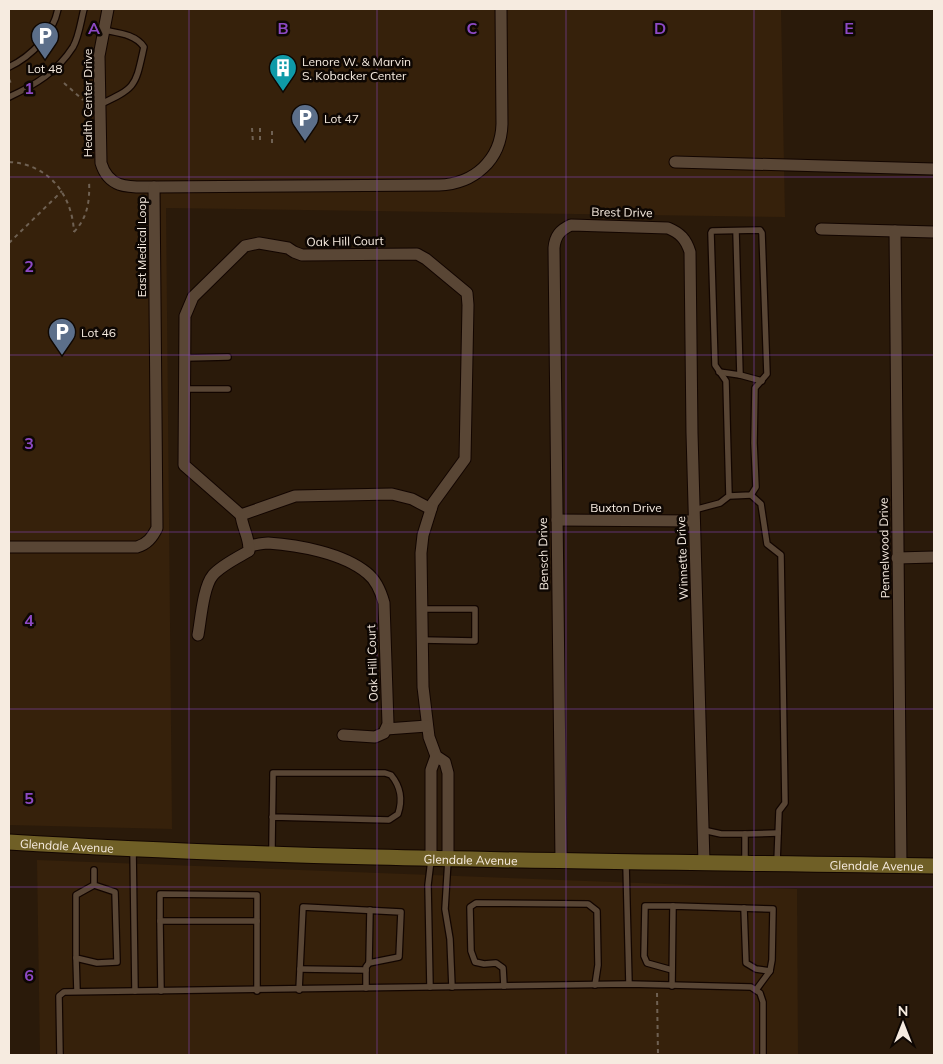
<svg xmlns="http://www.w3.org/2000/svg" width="943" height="1064" viewBox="0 0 943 1064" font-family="Mulish,sans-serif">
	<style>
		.built { fill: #36210b }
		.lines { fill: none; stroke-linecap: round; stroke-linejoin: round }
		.service-casing { stroke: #120500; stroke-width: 8 }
		.minor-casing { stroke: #120500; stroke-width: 13 }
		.secondary-casing { stroke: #120500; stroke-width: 17 }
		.path { stroke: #6f6153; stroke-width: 2; stroke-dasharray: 4 4; stroke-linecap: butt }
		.service { stroke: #594635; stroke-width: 5.5 }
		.minor { stroke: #594635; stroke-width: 11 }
		.secondary { stroke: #6f5f26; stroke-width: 15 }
		.grid { fill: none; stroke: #8d49c4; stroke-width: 1; stroke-opacity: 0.55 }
		.labels { text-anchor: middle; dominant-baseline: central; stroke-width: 5; stroke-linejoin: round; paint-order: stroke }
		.poi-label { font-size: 12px; fill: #f6ebe0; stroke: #0e0703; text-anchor: start }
		.street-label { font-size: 12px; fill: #f6ebe0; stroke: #0e0703 }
		.grid-label { font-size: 16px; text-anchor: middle; font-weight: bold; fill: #8d49c4; stroke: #0e0703; stroke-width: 5; stroke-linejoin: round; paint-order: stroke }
	</style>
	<rect width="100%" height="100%" fill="#2a1a0a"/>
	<!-- built -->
	<g class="built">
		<polygon points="9,9 781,9 785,217 166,208 172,829 9,825"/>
		<polygon points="37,860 797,889 798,1055 40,1055"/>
	</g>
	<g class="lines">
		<defs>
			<g id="service">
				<path d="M9 67C32 56 53 34 58 9"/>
				<path d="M9 97C35 85 57 72 73 47 79 37 81 20 84 9"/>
				<path d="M99 105C137 87 135 87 144 47 135 34 118 33 104 30"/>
				<polyline points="736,231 740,375"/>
				<polyline points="185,358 228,357"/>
				<polyline points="719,372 740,375 762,381"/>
				<polyline points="185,389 228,389"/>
				<polyline points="751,495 761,504 767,544 781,555 785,803 779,811 777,862"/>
				<polyline points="694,510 720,503 729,496 726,381 715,365 711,233 712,231 760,230 762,233 767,374 755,388 754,443 756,487 751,495 729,496"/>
				<polyline points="421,609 475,609 475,641 421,640"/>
				<polyline points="703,830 721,834 745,834"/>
				<polyline points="133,849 135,991"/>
				<path d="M272 852C272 826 273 799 273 773H385L391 775C401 787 403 799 398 814L389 820 272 817"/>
				<polyline points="448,860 445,909 450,939 452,987"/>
				<polyline points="745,862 745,834 778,833"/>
				<polyline points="626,864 629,984"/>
				<polyline points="94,870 94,885 76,895 76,958 97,963 117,962 115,892 94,885"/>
				<polygon points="160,894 257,895 257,921 160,921"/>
				<polyline points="744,908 746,963 756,969 770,971"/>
				<polyline points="160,921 161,991"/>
				<polyline points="76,958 77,991"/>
				<polyline points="369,963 370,910"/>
				<polyline points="300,969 366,970"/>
				<polyline points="672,970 647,963 644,956 645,906 673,906"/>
				<polyline points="504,986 503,968 496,963 484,964 475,962 471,951 470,907 476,903 588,904 597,911 598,965 595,985"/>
				<polyline points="672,986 673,906 773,909 772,960 770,971 756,990"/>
				<polyline points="430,987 428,885 431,860"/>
				<polyline points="299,990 303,907 401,912 399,957 369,963 366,967 366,988"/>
				<polyline points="257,991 257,921"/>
				<polyline points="60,1055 59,996 64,992 629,984 751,987 760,993 763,1002 763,1055"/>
			</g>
			<g id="minor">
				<path d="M108 9 99 56 101 163C109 190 131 187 154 187L439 185C474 184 501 160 502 124L501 9"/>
				<polyline points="675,162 934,169"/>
				<polyline points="821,229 934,232"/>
				<polyline points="895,231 901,865"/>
				<polyline points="241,515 184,465 185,316 193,297 245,246 259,243 288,248 294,252 302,255 417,254 426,259 467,293 468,305 465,459 433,503 423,535 421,553 423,687 429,737 436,756 445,762 448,773 448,858"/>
				<polyline points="557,520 694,521"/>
				<path d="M249 546C255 545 262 543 268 543 298 545 343 553 367 573 376 580 381 592 384 603L388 724 384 733 375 737 343 735"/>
				<path d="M9 547H137C147 544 152 538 157 528L154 187"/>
				<polyline points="897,558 934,557"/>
				<path d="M198 635C201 619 203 587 213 575 222 565 237 558 249 551 250 539 242 527 241 515L295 496 392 494 412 499 431 509"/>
				<polyline points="386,729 427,726"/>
				<polyline points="431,858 431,770 436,756"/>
				<path d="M561 861 554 248C555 236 560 230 571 225L668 228C680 233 686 239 690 252L692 433 704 863"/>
			</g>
			<g id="secondary">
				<path id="s1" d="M9 842C317 861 626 861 934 866"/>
			</g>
		</defs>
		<!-- service casing -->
		<use href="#service" class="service-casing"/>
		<!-- minor casing -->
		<use href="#minor" class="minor-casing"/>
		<!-- secondary casing -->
		<use href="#secondary" class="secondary-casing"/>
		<!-- path -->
		<g class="path">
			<polyline points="9,79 12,86"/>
			<polyline points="64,83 83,100"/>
			<polyline points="252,128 253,143"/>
			<polyline points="260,128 260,143"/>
			<polyline points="272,143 272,128"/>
			<path d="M9 162C48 164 72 194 74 232"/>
			<path d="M74 232C88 217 90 200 89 180"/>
			<polyline points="9,243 62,191"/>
			<polyline points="657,993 658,1055"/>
		</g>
		<!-- service -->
		<use href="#service" class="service"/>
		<!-- minor -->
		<use href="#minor" class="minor"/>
		<!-- secondary -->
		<use href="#secondary" class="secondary"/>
	</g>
	<!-- grid -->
	<path class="grid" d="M189 9V1055M377 9V1055M566 9V1055M754 9V1055M9 177H934M9 355H934M9 532H934M9 709H934M9 887H934"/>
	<!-- icons -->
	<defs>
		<symbol id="parking-pin" viewBox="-11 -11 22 30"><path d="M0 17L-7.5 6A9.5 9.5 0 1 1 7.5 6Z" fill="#5c6f8a" stroke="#0e0703"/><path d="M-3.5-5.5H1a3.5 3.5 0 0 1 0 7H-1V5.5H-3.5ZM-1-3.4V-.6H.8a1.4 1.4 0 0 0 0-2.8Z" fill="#fff"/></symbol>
		<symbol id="building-pin" viewBox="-11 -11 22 30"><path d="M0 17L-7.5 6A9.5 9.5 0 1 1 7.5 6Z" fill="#0f9aa8" stroke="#0e0703"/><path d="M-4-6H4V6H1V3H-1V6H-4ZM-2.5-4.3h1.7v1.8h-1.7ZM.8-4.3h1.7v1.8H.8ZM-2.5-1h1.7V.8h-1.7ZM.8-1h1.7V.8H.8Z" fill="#fff"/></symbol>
	</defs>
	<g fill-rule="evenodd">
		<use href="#parking-pin" x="29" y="20" width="32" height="43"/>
		<use href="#building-pin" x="267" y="52" width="32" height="43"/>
		<use href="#parking-pin" x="289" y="102" width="32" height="43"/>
		<use href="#parking-pin" x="46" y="316" width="32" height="43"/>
	</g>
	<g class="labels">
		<!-- poi labels -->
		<g class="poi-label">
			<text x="302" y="61">Lenore W. &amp; Marvin<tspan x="302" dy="14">S. Kobacker Center</tspan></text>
			<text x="45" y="68" text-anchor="middle">Lot 48</text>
			<text x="324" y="118">Lot 47</text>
			<text x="81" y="332">Lot 46</text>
		</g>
		<!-- street labels -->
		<g class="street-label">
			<text transform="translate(87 103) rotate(-90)">Health Center Drive</text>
			<text transform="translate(622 212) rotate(1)">Brest Drive</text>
			<text transform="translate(345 241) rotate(-1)">Oak Hill Court</text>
			<text transform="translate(141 247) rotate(-90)">East Medical Loop</text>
			<text x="626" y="507">Buxton Drive</text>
			<text transform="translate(884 548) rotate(-91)">Pennelwood Drive</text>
			<text transform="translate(543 554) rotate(-91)">Bensch Drive</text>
			<text transform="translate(682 558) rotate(-92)">Winnette Drive</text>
			<text transform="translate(372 663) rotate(-92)">Oak Hill Court</text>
			<text stroke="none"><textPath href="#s1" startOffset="58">Glendale Avenue</textPath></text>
			<text stroke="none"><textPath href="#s1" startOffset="462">Glendale Avenue</textPath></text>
			<text stroke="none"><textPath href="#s1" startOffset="868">Glendale Avenue</textPath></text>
		</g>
	</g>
	<g class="grid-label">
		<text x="94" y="34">A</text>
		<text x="283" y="34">B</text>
		<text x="472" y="34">C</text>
		<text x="660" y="34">D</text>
		<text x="849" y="34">E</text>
		<text x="29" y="94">1</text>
		<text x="29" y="272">2</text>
		<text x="29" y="449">3</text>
		<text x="29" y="626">4</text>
		<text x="29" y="804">5</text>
		<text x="29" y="981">6</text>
	</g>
	<!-- border -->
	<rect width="943" height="1064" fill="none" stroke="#f6ebe0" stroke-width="20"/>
	<!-- north arrow -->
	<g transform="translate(903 1024)" stroke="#0e0703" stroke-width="4" paint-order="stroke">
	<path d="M0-4L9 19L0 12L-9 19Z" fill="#f6ebe0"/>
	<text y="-8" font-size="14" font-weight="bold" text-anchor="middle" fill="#f6ebe0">N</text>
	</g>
</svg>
